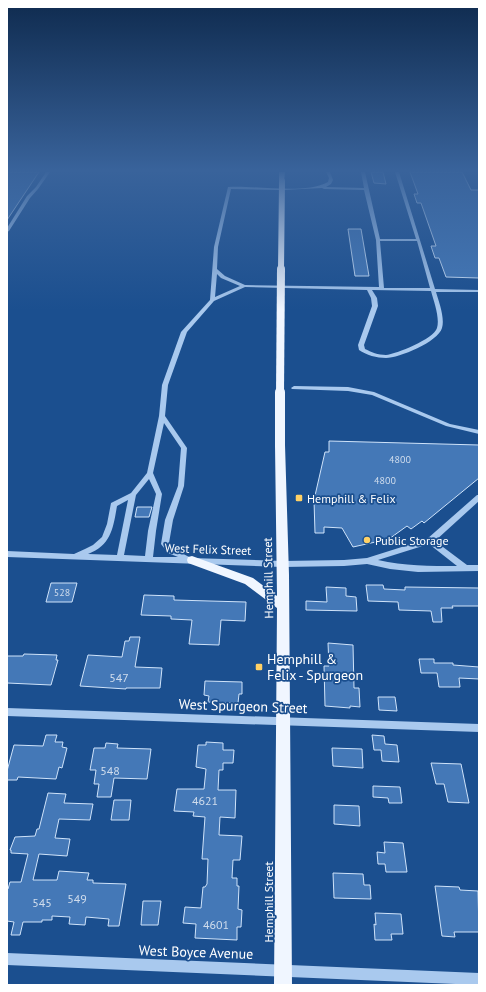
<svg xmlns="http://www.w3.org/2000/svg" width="486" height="992" viewBox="0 0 486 992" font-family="'PT Sans',sans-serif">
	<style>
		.building { fill: #4478b7; stroke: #cfe3fa }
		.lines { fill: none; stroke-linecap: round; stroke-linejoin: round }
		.minor { fill: #a9c9ee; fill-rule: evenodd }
		.major { fill: #f0f6ff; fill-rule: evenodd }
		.major-bridge-far2 { stroke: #f0f6ff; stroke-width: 6 }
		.major-bridge-far1 { stroke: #f0f6ff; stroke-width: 8 }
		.major-bridge { stroke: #f0f6ff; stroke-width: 10 }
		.poi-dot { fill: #ffd166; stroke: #1b4f8f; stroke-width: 1.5 }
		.labels { text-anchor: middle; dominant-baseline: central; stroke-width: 3.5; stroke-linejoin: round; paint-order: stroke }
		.number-label { font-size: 10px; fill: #d0dded }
		.poi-label { font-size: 12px; fill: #fff; stroke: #1b4f8f; text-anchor: start }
		.street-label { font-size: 12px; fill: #fff; stroke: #1b4f8f }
		.near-number-label { font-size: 12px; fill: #d0dded }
		.near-poi-label { font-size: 14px; fill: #fff; stroke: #1b4f8f; text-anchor: start }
		.near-street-label { font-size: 14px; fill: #fff; stroke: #1b4f8f }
	</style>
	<rect width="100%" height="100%" fill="#1b4f8f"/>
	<!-- building -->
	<g class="building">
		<polygon points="7,172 39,172 7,220"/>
		<polygon points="371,172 383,172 386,184 374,183"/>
		<polygon points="410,172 462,172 471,190 479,190 479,278 446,277 439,258 435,258 431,246 436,246 421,203 417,203 414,194 418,194"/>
		<polygon points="348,229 361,229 369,276 355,276"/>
		<polygon points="329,441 479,445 479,478 424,523 422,521 411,529 407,526 389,539 353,547 342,528 324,527 324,533 315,533 314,500 325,452 329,452"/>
		<polygon points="137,507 152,507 149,517 135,517"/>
		<polygon points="51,583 77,583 72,602 46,602"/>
		<polygon points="366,585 383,585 384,589 405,590 405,587 479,588 479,606 452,606 453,608 441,608 442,622 433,622 431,611 399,610 398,602 368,601"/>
		<polygon points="326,587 346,588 346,596 356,597 357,611 306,610 306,601 327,602"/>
		<polygon points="144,595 174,596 174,600 246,602 245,621 221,620 219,645 189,644 192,620 171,619 171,616 141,615"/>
		<polygon points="130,637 140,637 135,667 162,668 160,688 126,688 126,689 80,686 88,655 122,657 125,641 129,641"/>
		<polygon points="328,643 353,645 354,688 359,688 360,707 350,706 350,708 325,706 324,666 329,666"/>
		<polygon points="24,654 57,655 56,660 58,660 51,685 7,683 7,656 23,656"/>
		<polygon points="419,659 434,659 434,663 453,663 453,665 479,667 479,679 459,678 460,687 439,687 437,673 421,673"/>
		<polygon points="205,681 242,682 242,694 239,694 238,703 208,702 209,696 204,695"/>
		<polygon points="378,697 395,697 397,711 379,710"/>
		<polygon points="46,735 57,735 55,742 63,742 62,747 67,748 62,768 59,767 56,779 18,777 17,780 7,780 7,771 14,745 43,746"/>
		<polygon points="372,735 384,736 385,744 397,745 399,762 382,761 381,750 374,750"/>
		<polygon points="206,742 223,743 223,750 234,750 233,763 223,763 223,770 219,770 218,790 236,790 235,818 220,817 219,835 242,836 240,860 233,860 232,878 237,878 237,886 239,886 238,909 242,910 241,927 237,927 237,940 195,938 196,924 183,923 185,907 201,908 203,887 205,887 207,884 208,859 202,859 205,817 193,816 194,812 174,811 177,789 204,789 206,769 196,767 198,745 206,745"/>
		<polygon points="106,743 118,744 117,748 151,749 147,779 114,778 111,797 97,797 99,784 94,784 96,770 90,770 94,748 105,748"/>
		<polygon points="332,748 362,749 363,768 333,766"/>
		<polygon points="431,763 461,764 469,803 448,802 444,784 436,784"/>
		<polygon points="373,786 400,787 402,803 389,803 388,798 373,797"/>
		<polygon points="48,793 66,794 64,803 93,804 90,820 59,819 55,838 70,839 67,856 39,854 33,880 57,880 59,871 89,873 87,880 93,880 93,883 126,884 119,926 108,926 109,919 86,917 85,925 69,924 70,917 52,916 52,920 42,920 42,922 23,922 20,935 11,935 14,922 7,921 7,889 8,889 10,882 21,882 28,854 11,853 11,850 10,850 15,837 35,836 37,829 39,829"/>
		<polygon points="114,800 131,800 129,820 111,820"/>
		<polygon points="334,805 359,806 360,826 334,824"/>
		<polygon points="384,842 403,843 407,872 386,872 385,864 378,864 377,852 385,853"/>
		<polygon points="333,873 363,874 364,885 370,885 371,899 334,898"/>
		<polygon points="435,886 459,887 460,890 478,891 479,932 454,932 455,937 442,936"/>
		<polygon points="143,901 161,901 158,925 141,925"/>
		<polygon points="375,913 401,914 403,934 391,934 392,940 375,940 374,924 376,925"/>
	</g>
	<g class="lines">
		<!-- minor -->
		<g class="minor">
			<polygon points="46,172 50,172 38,189 30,198 9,231 7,232 7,228 27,196 36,187"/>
			<path d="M326 172H330L333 180 331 184 326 187 364 188 361 172H365L380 239H416L395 172H399L435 289 479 290V292H436C439 302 445 318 442 328 438 342 399 358 386 358 377 358 366 355 359 350L358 345 372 306 371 298 367 290 245 287 214 301 187 332 168 385 165 416 187 448 184 486 173 520 169 543 174 549 191 558 283 561 344 560 367 558 427 539 477 495H479V501L435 541 467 565H479V571L418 572 390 569 367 564 344 566 283 567 7 557V551L74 554 85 549 93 545 102 537 107 524 111 503 131 493 147 473 159 416 162 385 181 332 210 300 214 247 228 187C255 185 305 195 328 182L329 178ZM322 188 324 189 364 190 376 240 379 287 245 285 225 276 217 269 218 247 231 189 282 190ZM380 241H417L430 288H384ZM217 274 221 278 240 286 215 297ZM372 290 431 291C434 302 440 318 437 328 434 339 396 354 386 355 378 355 371 352 365 349L364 345 378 306 377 298ZM164 423 181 448 178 486 165 520 161 544 168 553 178 557H153L156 531 162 494 153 473ZM149 479 156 494 148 531 145 556 124 555 136 495ZM128 500 117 555 88 554C111 545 113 529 117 506ZM429 544 457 566C430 566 404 566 378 560Z"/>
			<polygon points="294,386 348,387 374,392 450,424 479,430 479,434 446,426 372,395 348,391 292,389 291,388"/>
			<polygon points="7,708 479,724 479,732 7,716"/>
			<polygon points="7,953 479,973 479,985 7,965"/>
		</g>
		<!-- major -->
		<g class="major">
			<polygon points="279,172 285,172 284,182 279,181"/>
			<polygon points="280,442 285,445 289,575 292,985 274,985 277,608 245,584 188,563 187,560 188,557 192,556 253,578 277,596 275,445"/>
		</g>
		<!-- major-bridge-far2 -->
		<polyline class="major-bridge-far2" points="281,270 282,181"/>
		<!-- major-bridge-far1 -->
		<polyline class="major-bridge-far1" points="280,393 281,269"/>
		<!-- major-bridge -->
		<polyline class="major-bridge" points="280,445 280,392"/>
	</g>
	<!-- sky -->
	<linearGradient id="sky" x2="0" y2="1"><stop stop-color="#0f2b4f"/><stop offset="0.55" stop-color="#39639b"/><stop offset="1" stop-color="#39639b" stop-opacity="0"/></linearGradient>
	<rect width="486" height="310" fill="url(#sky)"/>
	<!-- markers -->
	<g class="poi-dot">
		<rect x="295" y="494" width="8" height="8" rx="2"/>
		<circle cx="367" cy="540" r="4"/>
		<rect x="255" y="663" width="8" height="8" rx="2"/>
	</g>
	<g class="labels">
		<!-- number labels -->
		<g class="number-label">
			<text x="400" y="459">4800</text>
			<text x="385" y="480">4800</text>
			<text x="62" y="592">528</text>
		</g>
		<!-- poi labels -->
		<g class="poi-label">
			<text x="307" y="498">Hemphill &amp; Felix</text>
			<text x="375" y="540">Public Storage</text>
		</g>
		<!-- street labels -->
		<g class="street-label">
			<text transform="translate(208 549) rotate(2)">West Felix Street</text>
			<text transform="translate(268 578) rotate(-91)">Hemphill Street</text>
			<text transform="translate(268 902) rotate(-90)">Hemphill Street</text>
		</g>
		<!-- near-number labels -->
		<g class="near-number-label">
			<text x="119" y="677">547</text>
			<text x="110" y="770">548</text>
			<text x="205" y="800">4621</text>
			<text x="77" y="898">549</text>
			<text x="42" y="902">545</text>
			<text x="216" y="924">4601</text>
		</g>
		<!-- near-poi labels -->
		<g class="near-poi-label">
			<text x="267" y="659">Hemphill &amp;<tspan x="267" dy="16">Felix - Spurgeon</tspan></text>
		</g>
		<!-- near-street labels -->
		<g class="near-street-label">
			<text transform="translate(243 706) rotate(2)">West Spurgeon Street</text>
			<text transform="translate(196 952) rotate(2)">West Boyce Avenue</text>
		</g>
	</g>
	<!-- border -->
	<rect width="486" height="992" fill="none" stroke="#ffffff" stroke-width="16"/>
</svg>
